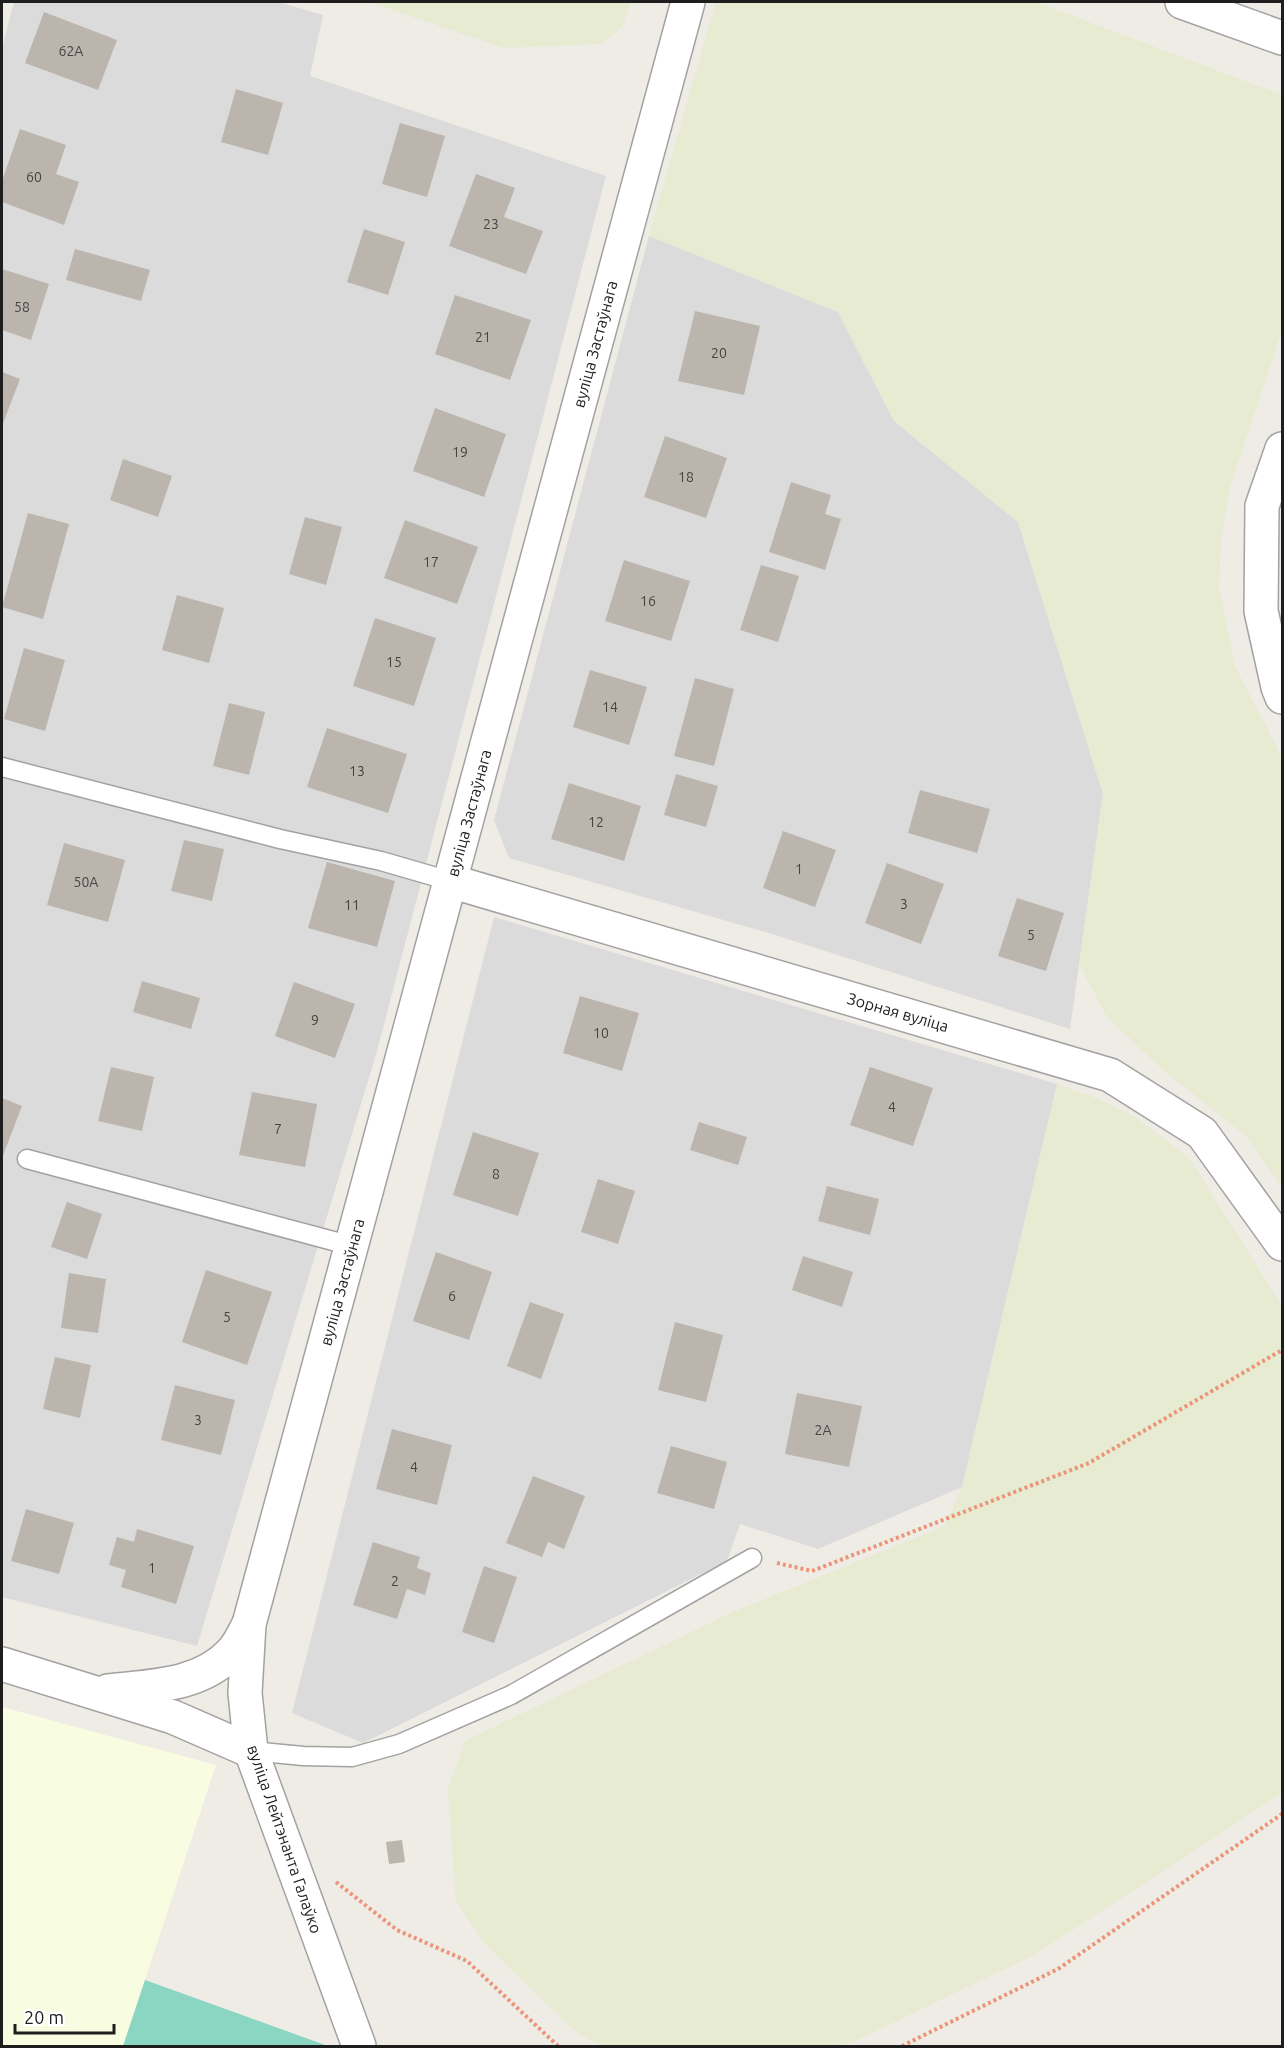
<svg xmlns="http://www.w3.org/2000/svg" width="1284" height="2048" viewBox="0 0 1284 2048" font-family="Ubuntu,sans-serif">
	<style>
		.residential { fill: #dcdbdb }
		.education { fill: #f8fce0 }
		.farmland { fill: #e6ebd2 }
		.pitch { fill: #8ad6c3 }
		.building { fill: #bbb5ae }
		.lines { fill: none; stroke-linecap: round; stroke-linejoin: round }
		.service-casing { stroke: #a2a2a2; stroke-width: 21 }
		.minor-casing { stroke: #a2a2a2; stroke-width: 36 }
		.tertiary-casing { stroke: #a2a2a2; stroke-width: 36 }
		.path { stroke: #ec9378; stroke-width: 4; stroke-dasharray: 3 3; stroke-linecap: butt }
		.service { stroke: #fff; stroke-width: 18 }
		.minor { stroke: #fff; stroke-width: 33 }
		.tertiary { stroke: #fff; stroke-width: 33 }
		.labels { text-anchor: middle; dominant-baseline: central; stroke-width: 4.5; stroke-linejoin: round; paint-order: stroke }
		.number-label { font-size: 14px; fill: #454442 }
		.street-label { font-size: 16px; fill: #1e1e1e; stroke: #fff }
	</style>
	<rect width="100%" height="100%" fill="#eeece5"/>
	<!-- residential -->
	<g class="residential">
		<polygon points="14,2 278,2 323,15 310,76 606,176 377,1051 197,1646 2,1597 2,48"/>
		<polygon points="649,236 838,312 894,421 1018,522 1103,794 1070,1029 772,934 509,858 494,820"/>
		<polygon points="494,917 1057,1084 962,1487 818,1549 740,1524 727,1561 363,1743 292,1713"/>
	</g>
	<!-- education -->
	<polygon class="education" points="2,1707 216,1765 123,2046 2,2046"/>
	<!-- farmland -->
	<g class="farmland">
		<polygon points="369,2 631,2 622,27 601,44 504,48"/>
		<polygon points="716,2 1036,2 1282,95 1282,331 1229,490 1221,540 1219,588 1235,666 1282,757 1282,1187 1245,1135 1164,1071 1107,1017 1079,964 1103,794 1018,522 894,421 838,312 649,236"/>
		<polygon points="1057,1084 1103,1101 1138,1119 1190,1159 1282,1306 1282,1793 1036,1954 855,2041 838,2046 602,2046 577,2033 485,1944 456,1901 448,1788 465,1741 733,1612 945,1526 962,1487"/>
	</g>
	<!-- pitch -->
	<polygon class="pitch" points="145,1980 328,2046 123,2046"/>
	<!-- building -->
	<g class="building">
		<polygon points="44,12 117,40 98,90 25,63"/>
		<polygon points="236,89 283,103 268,155 221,142"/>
		<polygon points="400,123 445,136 427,197 382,184"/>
		<polygon points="20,129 66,145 56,174 79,182 64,225 2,202 2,181"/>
		<polygon points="476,174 515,188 504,217 543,231 526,274 449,246"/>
		<polygon points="364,229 405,242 388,295 347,282"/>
		<polygon points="75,249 150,270 141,301 66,280"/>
		<polygon points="2,269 49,284 31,340 2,330"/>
		<polygon points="455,295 531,320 510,380 435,354"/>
		<polygon points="695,311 760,326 744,395 678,381"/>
		<polygon points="2,372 20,379 2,426"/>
		<polygon points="435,408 506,434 484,497 413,471"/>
		<polygon points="665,436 727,458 706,518 644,497"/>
		<polygon points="123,459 172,476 158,517 110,500"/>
		<polygon points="791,482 831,495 825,514 841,519 825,570 769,552"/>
		<polygon points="28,513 69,524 43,619 2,607"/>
		<polygon points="305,517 342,527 326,585 289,574"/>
		<polygon points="405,520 478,547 457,604 384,578"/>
		<polygon points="624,560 690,581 671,641 605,621"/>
		<polygon points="761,565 799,576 778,642 740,630"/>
		<polygon points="177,595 224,608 209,663 162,650"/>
		<polygon points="375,618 436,638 414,706 353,686"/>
		<polygon points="24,648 65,660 45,731 4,719"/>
		<polygon points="590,670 647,687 629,745 573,727"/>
		<polygon points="695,678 734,689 714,766 674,756"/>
		<polygon points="229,703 265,712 249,775 213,766"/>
		<polygon points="327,728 407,754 388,813 307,787"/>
		<polygon points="676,774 718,786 706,827 664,815"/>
		<polygon points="569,783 641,806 624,861 551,839"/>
		<polygon points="920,790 990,809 977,853 908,833"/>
		<polygon points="783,831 836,850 815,907 763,888"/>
		<polygon points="184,840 224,849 212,901 171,891"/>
		<polygon points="64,843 125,860 108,922 47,905"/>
		<polygon points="327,862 395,881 377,947 308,928"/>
		<polygon points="887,863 944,884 921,944 865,923"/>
		<polygon points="1017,898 1064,913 1046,971 998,956"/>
		<polygon points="142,981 200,998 191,1029 133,1012"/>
		<polygon points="294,982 355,1004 335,1058 275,1036"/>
		<polygon points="580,996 639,1013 622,1071 563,1053"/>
		<polygon points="111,1067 154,1077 142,1131 98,1121"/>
		<polygon points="870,1067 933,1088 913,1146 850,1125"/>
		<polygon points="252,1092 317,1104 305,1167 239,1155"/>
		<polygon points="2,1098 22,1106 2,1158"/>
		<polygon points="699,1122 747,1137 738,1165 690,1150"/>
		<polygon points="473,1132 539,1153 518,1216 453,1195"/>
		<polygon points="598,1179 635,1191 618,1244 581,1232"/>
		<polygon points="827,1186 879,1199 870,1235 818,1221"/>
		<polygon points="67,1202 102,1214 87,1259 51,1247"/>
		<polygon points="436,1252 492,1272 469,1340 413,1321"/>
		<polygon points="803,1256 853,1272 842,1307 792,1290"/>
		<polygon points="206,1270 272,1292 247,1365 182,1342"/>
		<polygon points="69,1273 106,1279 98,1333 61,1328"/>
		<polygon points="530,1302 564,1314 541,1379 507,1366"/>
		<polygon points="675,1322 723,1335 706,1402 658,1390"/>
		<polygon points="55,1357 91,1365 80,1418 43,1409"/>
		<polygon points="175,1385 235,1400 221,1455 161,1440"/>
		<polygon points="797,1393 862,1406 849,1467 785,1454"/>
		<polygon points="392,1429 452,1445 437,1505 376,1489"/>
		<polygon points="671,1446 727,1462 714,1509 657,1493"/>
		<polygon points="533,1476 585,1496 564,1549 548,1542 542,1557 506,1543"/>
		<polygon points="26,1509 74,1523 59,1574 11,1561"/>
		<polygon points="137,1529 194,1546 176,1604 121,1587 126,1570 109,1565 117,1537 134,1542"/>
		<polygon points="373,1542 420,1557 417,1568 431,1573 425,1595 407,1589 397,1619 353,1605"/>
		<polygon points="484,1566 517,1577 494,1643 462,1632"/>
		<polygon points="402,1840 405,1862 389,1864 386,1842"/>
	</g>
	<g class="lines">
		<defs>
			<g id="service">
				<polyline points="2,767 280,839 381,861 450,881"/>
				<polyline points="27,1159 352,1246"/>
				<polyline points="251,1751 303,1756 352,1757 399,1744 511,1695 752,1558"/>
			</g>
			<g id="minor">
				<polyline points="1282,449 1262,506 1261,611 1278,687 1282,697"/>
				<polyline points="450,881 1110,1075 1202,1133 1282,1244"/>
				<polyline points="2,1664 173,1717 251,1751"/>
				<path d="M108 1691C151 1686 200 1686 231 1653 239 1645 244 1633 249 1624"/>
				<polyline points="359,2046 251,1751 245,1693 249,1624 688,2"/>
			</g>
			<polyline id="tertiary" points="1182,2 1282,38"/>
		</defs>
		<!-- service casing -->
		<use href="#service" class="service-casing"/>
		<!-- minor casing -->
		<use href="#minor" class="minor-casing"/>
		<!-- tertiary casing -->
		<use href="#tertiary" class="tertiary-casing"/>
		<!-- path -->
		<g class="path">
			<polyline points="777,1563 812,1571 1089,1463 1282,1350"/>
			<polyline points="336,1882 397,1930 467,1961 558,2046"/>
			<polyline points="902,2046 1058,1969 1282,1814"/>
		</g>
		<!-- service -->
		<use href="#service" class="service"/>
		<!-- minor -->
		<use href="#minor" class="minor"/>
		<!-- tertiary -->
		<use href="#tertiary" class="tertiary"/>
	</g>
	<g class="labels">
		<!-- number labels -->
		<g class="number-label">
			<text x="71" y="51">62А</text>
			<text x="34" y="177">60</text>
			<text x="491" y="224">23</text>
			<text x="22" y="307">58</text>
			<text x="483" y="337">21</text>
			<text x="719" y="353">20</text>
			<text x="460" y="452">19</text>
			<text x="686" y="477">18</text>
			<text x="431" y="562">17</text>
			<text x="648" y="601">16</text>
			<text x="394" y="662">15</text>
			<text x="610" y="707">14</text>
			<text x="357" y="771">13</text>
			<text x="596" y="822">12</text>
			<text x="799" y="869">1</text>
			<text x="86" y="882">50А</text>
			<text x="904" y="904">3</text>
			<text x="352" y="905">11</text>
			<text x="1031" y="935">5</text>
			<text x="315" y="1020">9</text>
			<text x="601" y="1033">10</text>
			<text x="892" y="1107">4</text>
			<text x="278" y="1129">7</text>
			<text x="496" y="1174">8</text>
			<text x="452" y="1296">6</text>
			<text x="227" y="1317">5</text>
			<text x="198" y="1420">3</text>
			<text x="823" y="1430">2А</text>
			<text x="414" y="1467">4</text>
			<text x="152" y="1568">1</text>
			<text x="395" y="1581">2</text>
		</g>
		<!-- street labels -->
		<g class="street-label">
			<text transform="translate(595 344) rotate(-75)">вуліца Застаўнага</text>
			<text transform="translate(469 813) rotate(-75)">вуліца Застаўнага</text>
			<text transform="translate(898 1012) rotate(16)">Зорная вуліца</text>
			<text transform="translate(342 1282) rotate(-75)">вуліца Застаўнага</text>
			<text transform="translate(285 1839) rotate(71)">вуліца Лейтэнанта Галаўко</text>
		</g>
	</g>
	<!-- border -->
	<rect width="1284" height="2048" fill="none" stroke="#1e1e1e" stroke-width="6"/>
	<!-- scale -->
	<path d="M15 2024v9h99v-9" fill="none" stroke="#1e1e1e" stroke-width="3"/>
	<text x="24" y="2024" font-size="18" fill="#1e1e1e" stroke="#ffffff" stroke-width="4.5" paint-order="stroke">20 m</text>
</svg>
